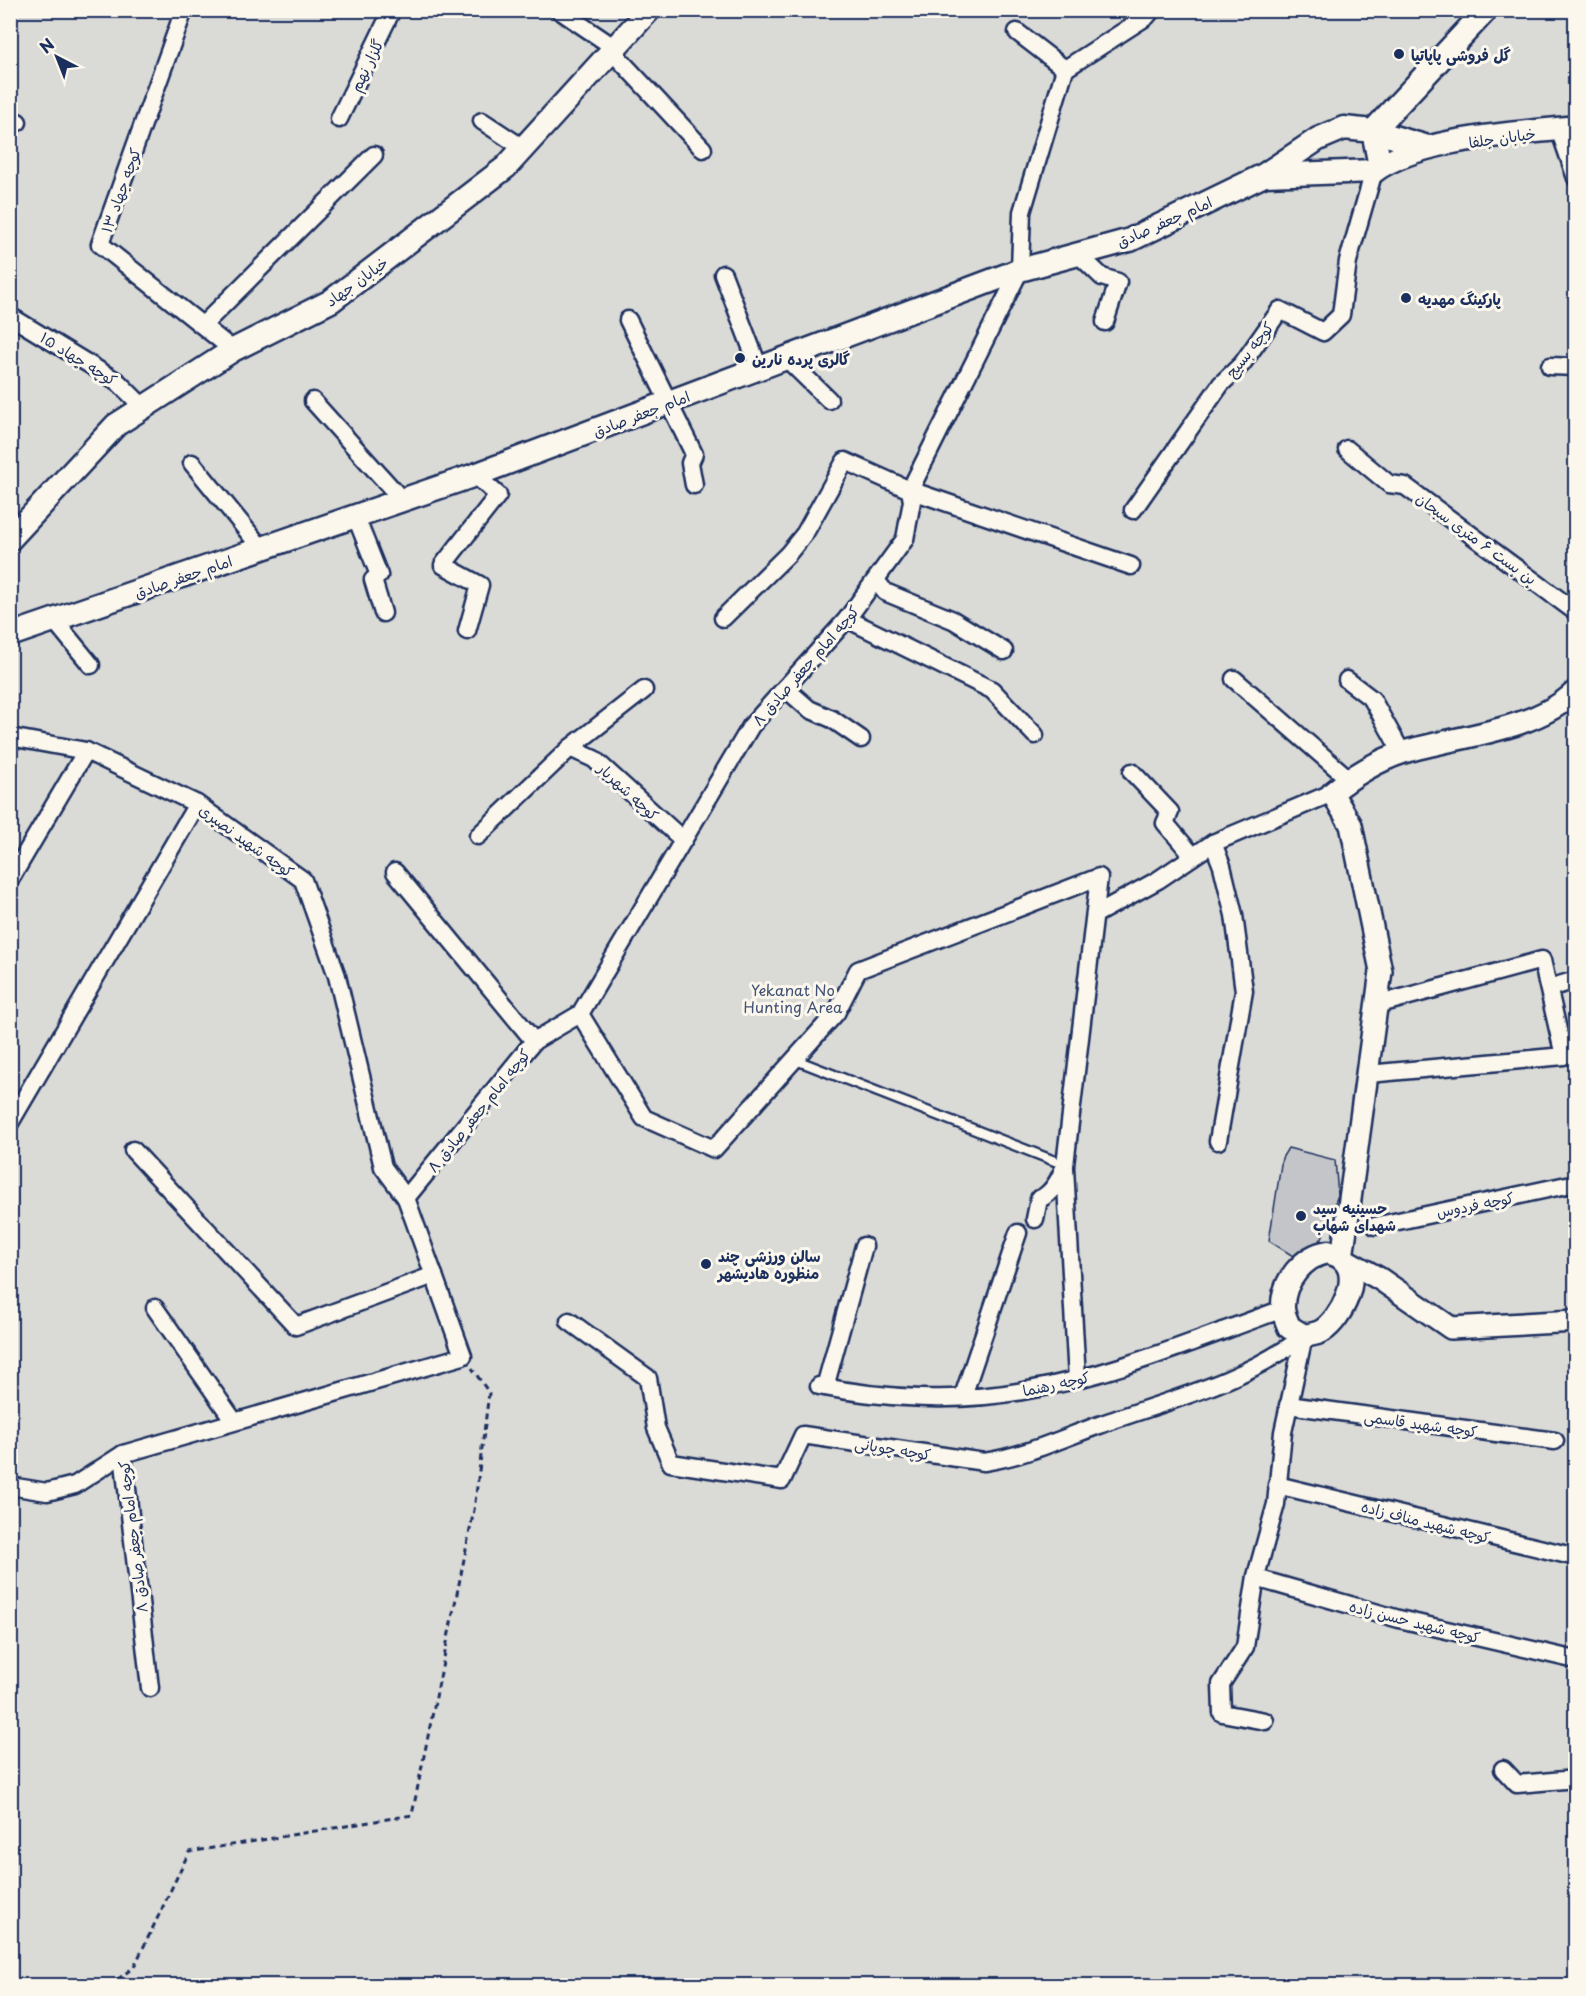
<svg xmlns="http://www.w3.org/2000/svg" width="1586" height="1996" viewBox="0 0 1586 1996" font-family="'Playpen Sans','Playpen Sans Arabic',sans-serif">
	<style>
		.green { fill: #dadad7; stroke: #7a849a; stroke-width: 1.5 }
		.building { fill: #c3c5c9; stroke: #1b2f5e; stroke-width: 1.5 }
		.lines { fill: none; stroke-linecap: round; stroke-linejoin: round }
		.service-casing { stroke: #1b2f5e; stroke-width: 13 }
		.minor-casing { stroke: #1b2f5e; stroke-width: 21 }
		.tertiary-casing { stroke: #1b2f5e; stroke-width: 26 }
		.secondary-casing { stroke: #1b2f5e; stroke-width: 27 }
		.path { stroke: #1b2f5e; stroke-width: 3; stroke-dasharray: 6 4.5; stroke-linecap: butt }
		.service { stroke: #fbf7ec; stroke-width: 8 }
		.minor { stroke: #fbf7ec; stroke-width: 16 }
		.tertiary { stroke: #fbf7ec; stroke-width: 21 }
		.secondary { stroke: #fbf7ec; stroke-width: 22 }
		.poi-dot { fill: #1b2f5e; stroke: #fbf7ec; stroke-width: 2 }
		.labels { text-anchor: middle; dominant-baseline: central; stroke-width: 6; stroke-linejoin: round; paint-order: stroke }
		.poi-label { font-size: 15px; font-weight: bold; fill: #1b2f5e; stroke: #fbf7ec; text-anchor: start }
		.street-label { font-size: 15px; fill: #1b2f5e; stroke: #fbf7ec }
		.park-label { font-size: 15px; fill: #415176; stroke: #fbf7ec }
	</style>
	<rect width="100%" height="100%" fill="#fbf7ec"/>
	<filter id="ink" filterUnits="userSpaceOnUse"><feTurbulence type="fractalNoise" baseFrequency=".0167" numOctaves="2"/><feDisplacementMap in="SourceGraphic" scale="12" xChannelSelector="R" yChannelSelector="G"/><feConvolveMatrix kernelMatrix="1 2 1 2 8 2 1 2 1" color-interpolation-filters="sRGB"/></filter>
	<g filter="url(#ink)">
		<!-- green -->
		<polygon class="green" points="11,11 1575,11 1575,1985 11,1986"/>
		<!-- building -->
		<polygon class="building" points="1288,1148 1335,1160 1338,1195 1322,1238 1301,1261 1269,1241 1282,1158"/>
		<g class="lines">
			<defs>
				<polyline id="service" points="796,1060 1065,1165"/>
				<g id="minor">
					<polyline points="184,10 100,244 233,350"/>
					<polyline points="559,10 615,48 620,60 703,149"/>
					<polyline points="1017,32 1065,69"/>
					<polyline points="339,119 392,10"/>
					<polyline points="482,121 523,148"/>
					<polyline points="10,123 18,122"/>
					<polyline points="1559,129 1576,178"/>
					<polyline points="1078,254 1102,277 1118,282 1105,322"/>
					<polyline points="723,274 759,368"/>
					<polyline points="10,316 118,382 143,407"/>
					<polyline points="628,320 694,454 690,463 694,485"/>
					<polyline points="203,325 374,155"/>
					<polyline points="786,358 829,400"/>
					<polyline points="1550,366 1576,367"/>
					<polyline points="313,401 403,501"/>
					<polyline points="1347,449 1389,484 1405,486 1576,612"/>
					<polyline points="192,463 262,549"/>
					<polyline points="1133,510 1221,384 1242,364 1280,310 1323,332 1341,315 1348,261 1374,171"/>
					<polyline points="356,517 379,575 373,580 383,613"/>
					<polyline points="876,580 885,592 953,620 1004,651"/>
					<polyline points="723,618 788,554 805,533 845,461 910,490 1131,566"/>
					<polyline points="847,619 992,690 1035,735"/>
					<polyline points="54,620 91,665"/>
					<polyline points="467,631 480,585 443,565 498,495 475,475"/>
					<polyline points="1234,679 1349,779"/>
					<polyline points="1347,680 1372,699 1402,753"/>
					<polyline points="785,688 809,709 832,719 861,739"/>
					<polyline points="10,737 86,751 197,804 303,880 337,976 383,1167 406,1198"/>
					<polyline points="570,748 594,759 683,840"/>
					<polyline points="1132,772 1170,812 1165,823 1193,856"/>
					<polyline points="478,836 570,748 644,690"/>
					<polyline points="1213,843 1222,866 1234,915 1244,991 1218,1141"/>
					<polyline points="395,872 534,1041"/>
					<polyline points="10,880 86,751"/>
					<polyline points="1096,914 1158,880 1213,843 1332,793"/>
					<polyline points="1549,988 1576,980"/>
					<path d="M580 1014 644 1118 714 1149 836 1013 858 970 1099 877 1065 1165C1060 1178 1053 1194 1039 1199L1035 1219"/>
					<polyline points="1368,1074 1564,1056 1542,960 1376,1005"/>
					<polyline points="10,1123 197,804"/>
					<polyline points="133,1150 296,1326 434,1275"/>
					<polyline points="1065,1168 1077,1379"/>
					<polyline points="1375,1226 1576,1183"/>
					<polyline points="155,1308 234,1421"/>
					<path d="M569 1321 648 1378 656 1428 671 1463 782 1480 803 1435 984 1462C1025 1456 1063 1438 1102 1424 1172 1399 1244 1382 1304 1336"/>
					<path d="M819 1386C884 1399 958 1403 1023 1391 1112 1376 1198 1339 1283 1309"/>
					<polyline points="825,1387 864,1246"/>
					<polyline points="963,1396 1018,1233"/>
					<polyline points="1288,1405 1555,1441"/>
					<polyline points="1277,1485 1576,1557"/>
					<polyline points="10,1486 47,1492 75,1485 123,1454"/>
					<polyline points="1256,1578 1399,1619 1576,1660"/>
					<polyline points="150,1688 123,1454 463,1356 406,1198 534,1041 580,1014 751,726 847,619 905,539 912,501 910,490 1020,270 1022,212 1065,69 1146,17 1152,10"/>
					<polyline points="1265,1721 1222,1713 1221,1684 1245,1647 1256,1576 1276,1504 1283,1432 1304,1336"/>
					<polyline points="1503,1769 1517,1784 1576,1779"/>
				</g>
				<path id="tertiary" d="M1576 691C1535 731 1457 736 1404 752 1379 760 1352 776 1332 793L1351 825 1381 971 1342 1258 1380 1279 1451 1328 1576 1321"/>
				<g id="secondary">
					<polyline points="1374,171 1379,161 1373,131 1486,10"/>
					<path d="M1265 175 1374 171C1421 137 1518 134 1576 127"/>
					<polyline points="10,539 116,425 233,350 331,301 506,167 649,10"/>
					<polyline points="10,635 475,475 1020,270 1130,240 1264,175 1318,139 1344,128 1373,131 1428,147"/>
					<path d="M1328 1252C1332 1254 1338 1255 1341 1258 1364 1275 1341 1319 1322 1331 1317 1334 1309 1335 1304 1336L1289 1327C1287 1321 1283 1314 1283 1308 1282 1282 1303 1256 1328 1252Z"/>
				</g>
			</defs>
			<!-- service casing -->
			<use href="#service" class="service-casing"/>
			<!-- minor casing -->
			<use href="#minor" class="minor-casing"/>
			<!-- tertiary casing -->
			<use href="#tertiary" class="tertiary-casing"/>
			<!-- secondary casing -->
			<use href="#secondary" class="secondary-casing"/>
			<!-- path -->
			<polyline class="path" points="109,1986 134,1967 189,1852 412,1815 474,1510 489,1393 472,1368"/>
			<!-- service -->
			<use href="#service" class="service"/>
			<!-- minor -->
			<use href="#minor" class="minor"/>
			<!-- tertiary -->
			<use href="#tertiary" class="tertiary"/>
			<!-- secondary -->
			<use href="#secondary" class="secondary"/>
		</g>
	</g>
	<!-- markers -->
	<g class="poi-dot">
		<circle cx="1399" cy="54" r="6"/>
		<circle cx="1406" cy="298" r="6"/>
		<circle cx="740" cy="358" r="6"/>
		<circle cx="1301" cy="1216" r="6"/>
		<circle cx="706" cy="1264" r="6"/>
	</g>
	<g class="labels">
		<!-- poi labels -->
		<g class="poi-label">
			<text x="1411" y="54">گل فروشی پاپاتیا</text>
			<text x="1418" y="298">پارکینگ مهدیه</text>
			<text x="752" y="358">گالری پرده نارین</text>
			<text x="1313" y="1207">حسینیه سید<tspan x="1313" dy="17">شهدای شهاب</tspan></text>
			<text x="718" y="1255">سالن ورزشی چند<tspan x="718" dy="17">منظوره هادیشهر</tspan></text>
		</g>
		<!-- street labels -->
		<g class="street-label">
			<text transform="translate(366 65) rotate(-64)">گلزار نهم</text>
			<text transform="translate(1502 137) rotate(-8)">خیابان جلفا</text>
			<text transform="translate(120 190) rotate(-70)">کوچه جهاد ۱۳</text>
			<text transform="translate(1164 221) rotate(-24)">امام جعفر صادق</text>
			<text transform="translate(356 281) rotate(-36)">خیابان جهاد</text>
			<text transform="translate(1249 349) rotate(-51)">کوچه بسیج</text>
			<text transform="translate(79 358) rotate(32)">کوچه جهاد ۱۵</text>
			<text transform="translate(641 413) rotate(-21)">امام جعفر صادق</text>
			<text transform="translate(1477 538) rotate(36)">بن بست ۶ متری سبحان</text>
			<text transform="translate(183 576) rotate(-19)">امام جعفر صادق</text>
			<text transform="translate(805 665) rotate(-49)">کوچه امام جعفر صادق ۸</text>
			<text transform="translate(629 791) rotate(43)">کوچه شهریار</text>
			<text transform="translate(247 840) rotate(36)">کوچه شهید نصیری</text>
			<text transform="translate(478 1110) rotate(-51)">کوچه امام جعفر صادق ۸</text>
			<text transform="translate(1475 1204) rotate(-11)">کوچه فردوس</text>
			<text transform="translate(1056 1383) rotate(-12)">کوچه رهنما</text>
			<text transform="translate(1421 1423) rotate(8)">کوچه شهید قاسمی</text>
			<text transform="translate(893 1448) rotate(9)">کوچه چوپانی</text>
			<text transform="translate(1426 1521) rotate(14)">کوچه شهید مناف زاده</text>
			<text transform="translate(132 1537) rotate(-97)">کوچه امام جعفر صادق ۸</text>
			<text transform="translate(1415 1621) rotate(14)">کوچه شهید حسن زاده</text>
		</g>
		<!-- park labels -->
		<g class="park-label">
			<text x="793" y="989">Yekanat No<tspan x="793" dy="17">Hunting Area</tspan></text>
		</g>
	</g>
	<!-- margin -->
	<rect width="1586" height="1996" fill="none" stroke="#fbf7ec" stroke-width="36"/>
	<rect x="18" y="18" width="1550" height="1960" fill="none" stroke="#1b2f5e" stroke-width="2" filter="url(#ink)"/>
	<!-- north arrow -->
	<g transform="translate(57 57) rotate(318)" stroke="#fbf7ec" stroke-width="4.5" paint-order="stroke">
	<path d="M0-4.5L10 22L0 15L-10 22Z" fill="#1b2f5e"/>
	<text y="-9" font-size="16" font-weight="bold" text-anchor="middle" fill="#1b2f5e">N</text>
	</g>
</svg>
